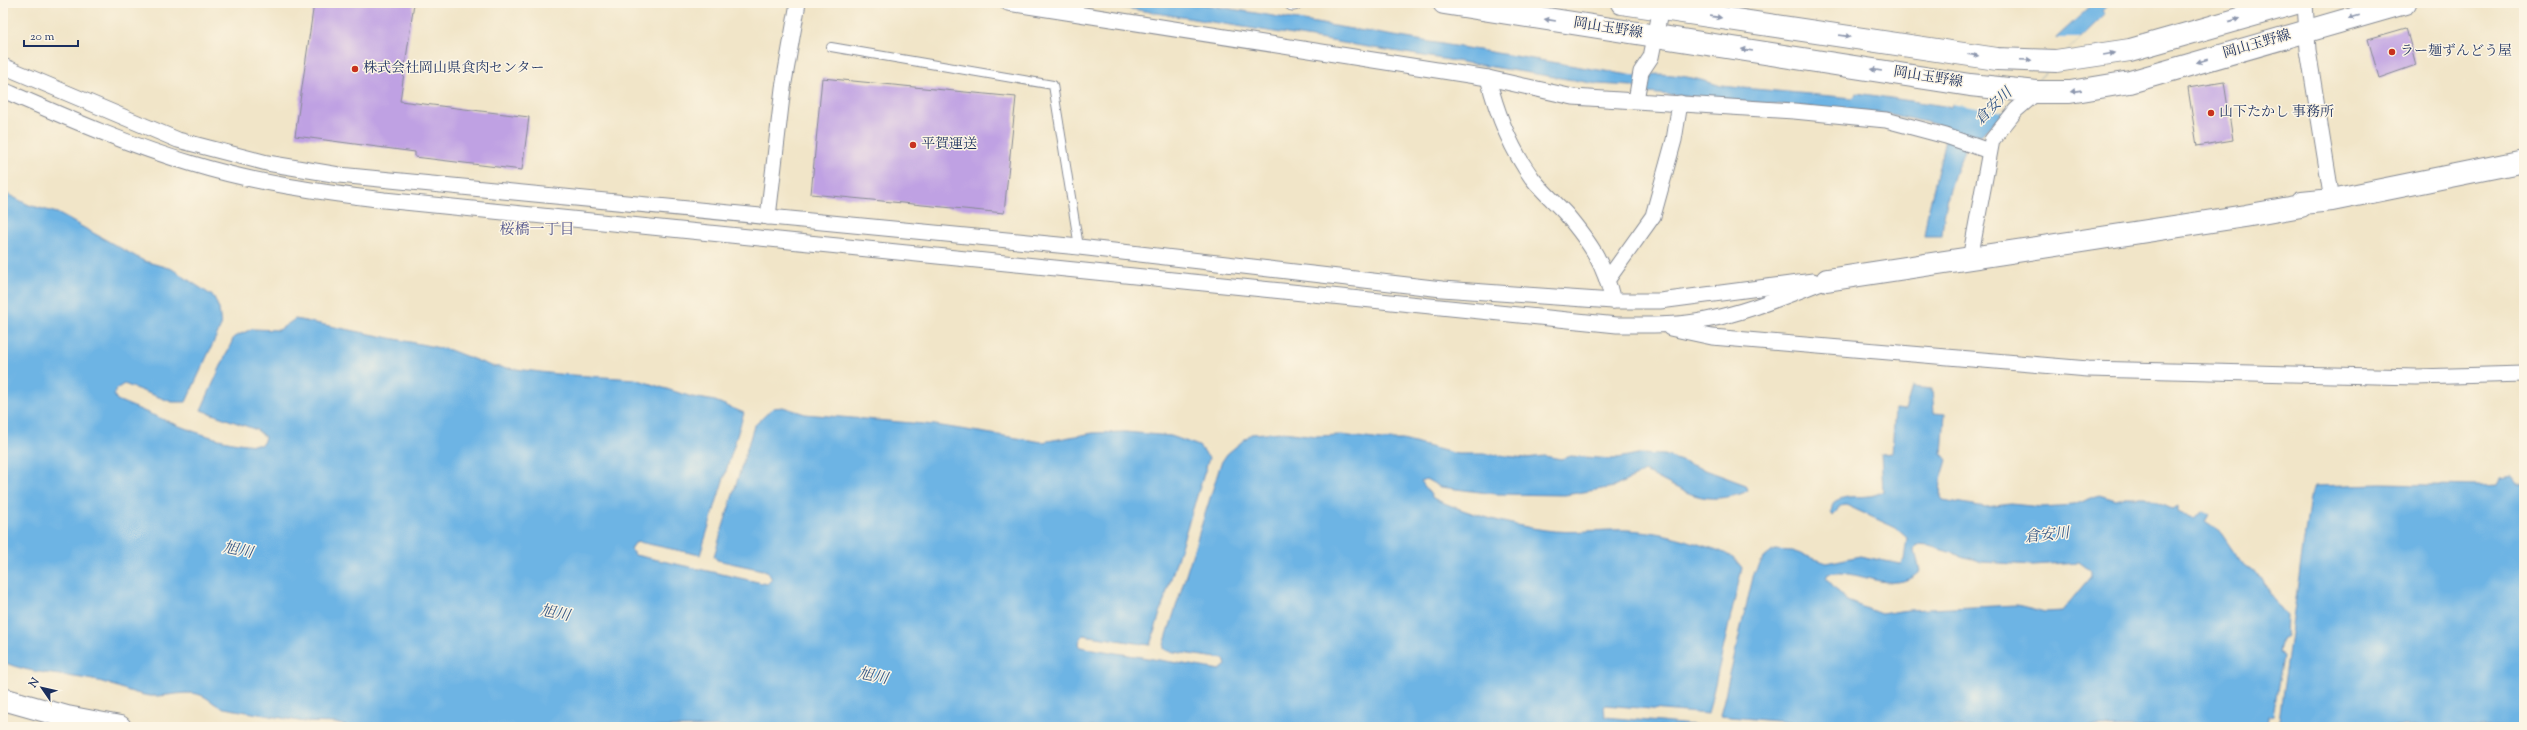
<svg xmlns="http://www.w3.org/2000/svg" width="2527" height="730" viewBox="0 0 2527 730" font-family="'Sorts Mill Goudy','Noto Serif JP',serif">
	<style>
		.water { fill: #6db4e4; stroke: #4472a1; fill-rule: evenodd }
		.pier { fill: #f1e5c8 }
		.building { fill: #bfa1e3 }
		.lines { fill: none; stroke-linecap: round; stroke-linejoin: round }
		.lane-casing { stroke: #868a93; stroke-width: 10 }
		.street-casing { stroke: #868a93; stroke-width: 17 }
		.secondary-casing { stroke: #868a93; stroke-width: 24 }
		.primary-casing { stroke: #868a93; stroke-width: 24 }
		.lane { stroke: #fff; stroke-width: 8 }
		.street { stroke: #fff; stroke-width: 15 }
		.secondary { stroke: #fff; stroke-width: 22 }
		.primary { stroke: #fff; stroke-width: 22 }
		.oneway { fill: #8d97ae }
		.poi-dot { fill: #c8321e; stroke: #fcf5e5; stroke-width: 1.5 }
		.labels { text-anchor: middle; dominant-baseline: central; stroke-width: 3; stroke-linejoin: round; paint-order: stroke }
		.street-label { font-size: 14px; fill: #1b2f5e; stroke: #fcf5e5 }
		.poi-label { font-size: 14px; fill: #1b2f5e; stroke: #fcf5e5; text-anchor: start }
		.water-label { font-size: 15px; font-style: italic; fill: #345786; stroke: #fcf5e5 }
		.neighbourhood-label { font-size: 15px; fill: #54578d; stroke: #fcf5e5 }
	</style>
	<rect width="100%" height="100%" fill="#fcf5e5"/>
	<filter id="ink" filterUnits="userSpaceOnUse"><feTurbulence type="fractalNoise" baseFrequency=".025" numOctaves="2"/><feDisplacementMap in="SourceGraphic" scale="8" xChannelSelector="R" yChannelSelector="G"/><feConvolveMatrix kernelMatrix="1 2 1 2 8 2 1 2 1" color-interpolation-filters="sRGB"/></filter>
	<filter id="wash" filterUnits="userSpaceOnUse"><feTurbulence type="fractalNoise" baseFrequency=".012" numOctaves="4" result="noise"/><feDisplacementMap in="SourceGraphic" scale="16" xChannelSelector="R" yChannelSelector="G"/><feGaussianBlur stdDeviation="0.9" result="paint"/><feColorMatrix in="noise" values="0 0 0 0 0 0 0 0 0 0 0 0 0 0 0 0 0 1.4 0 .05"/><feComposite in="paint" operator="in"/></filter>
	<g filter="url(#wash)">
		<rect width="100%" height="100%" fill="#f1e5c8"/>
		<!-- water -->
		<g class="water">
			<path d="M1094 3H1195L1635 76C1663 71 1695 77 1721 86L1853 98 1857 93 1951 107 1952 104 2056 38 2094 3 2098 6 2101 3H2110L2102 11 2105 14 1981 135 1973 134C1956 163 1944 202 1942 236H1924L1927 217 1948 127 1890 114 1647 93 1632 86 1598 84Z"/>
			<path d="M3 192 29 205 57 213 144 261 172 269 214 297 219 309 221 326 186 402H172L124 384 116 389 114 395 117 400C162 418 211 444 260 445L263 443 265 437 257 430 201 410 234 337 252 329 279 330 295 319 450 350 491 366 557 374 635 379 692 397 715 401 744 413 700 555 639 542 635 543 631 549 635 555 767 584 772 579 767 571 717 560 714 556 754 426 773 408 783 407 805 414 935 425 1042 442 1093 433 1125 432 1171 436 1199 446 1209 458 1150 645 1083 635 1079 642 1080 647 1220 670 1226 665 1224 659 1168 651 1164 649V645L1221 463 1227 454 1251 434 1283 432 1316 436 1341 435 1382 440H1403L1457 454H1485L1526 458 1545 456 1561 459 1570 456 1613 459 1638 454 1665 455 1746 485 1748 490C1743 494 1737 495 1731 496 1696 505 1674 484 1644 472L1614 487 1565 495 1496 494 1440 487 1426 479 1421 481 1433 498 1439 501C1473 515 1509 525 1545 530 1573 534 1600 529 1627 530 1654 531 1678 537 1704 546 1719 550 1734 555 1742 568L1708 714 1606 705 1604 707 1605 717 1714 727H351L335 723 305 722 224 708C214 705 211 700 203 696 189 689 167 697 151 696 130 694 113 683 93 680 62 674 31 674 3 662Z"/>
			<path d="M1912 387 1932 389 1934 413 1945 414 1942 454 1947 460 1941 480 1940 497 1942 500 1986 507 2011 504 2041 507 2074 505 2099 495 2116 500 2125 497H2145L2172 509 2177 506V511L2194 519 2203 511 2209 514 2205 522 2221 533 2242 564 2262 578 2269 593 2287 616 2286 636 2281 639 2278 653 2283 656 2273 716 2268 717 2267 727H1822L1820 725 1720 716 1754 573 1764 558 1774 550 1792 551 1827 563 1860 556 1900 564 1904 560 1907 538 1896 528 1846 505 1840 506 1833 516 1831 512 1833 503C1847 491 1867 502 1883 491L1881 454 1892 453 1895 409 1905 410ZM1917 545 1929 546 1982 562 2033 565 2079 562 2091 571V576L2062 611 2046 612 2017 605 1908 610 1881 614 1847 601 1826 578 1828 574C1858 567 1893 598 1920 571L1915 551Z"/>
			<polygon points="2512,477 2517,484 2524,484 2524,727 2278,727 2310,497 2315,486 2380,484 2480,486 2497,485 2500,479"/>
		</g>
		<!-- pier -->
		<polygon class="pier" points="2053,38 2081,38 2004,112 1951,104"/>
		<g id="blocks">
			<!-- building -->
			<g class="building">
				<polygon points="314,3 414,3 400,101 529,117 522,170 415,157 415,152 295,136"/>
				<polygon points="2406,28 2416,65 2379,78 2368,39"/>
				<polygon points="822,78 1016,97 1004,213 811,194"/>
				<polygon points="2224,82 2233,140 2197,146 2188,88"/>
			</g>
		</g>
	</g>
	<g filter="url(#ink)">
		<use href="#blocks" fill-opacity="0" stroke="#868a93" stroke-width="1"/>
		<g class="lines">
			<defs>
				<polyline id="lane" points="831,47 1053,85 1079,247"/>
				<g id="street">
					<polyline points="1008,3 1488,78 1573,97 1794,111 1886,120 1946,136 1989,151"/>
					<polyline points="1292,3 1294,3"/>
					<polyline points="2305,3 2308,50 2332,200"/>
					<polyline points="3,66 178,140 267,163 339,175 1079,247 1442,289 1613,301 1660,301 1813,281"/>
					<path d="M1488 78C1497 114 1511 149 1532 178 1542 191 1555 202 1566 214 1591 244 1604 263 1613 301"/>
					<path d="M3 90C65 117 128 145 193 164 255 183 320 192 384 200L1617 325C1646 325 1677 326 1706 320 1748 312 1787 295 1827 280"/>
					<polyline points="1636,100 1641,72 1651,57 1662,3"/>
					<polyline points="768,217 783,88 798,3"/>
					<polyline points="1970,259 1992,140 2016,110 2037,92"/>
					<polyline points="1608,279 1653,216 1674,140 1680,103"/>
					<polyline points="1670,328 1712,337 2088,369 2416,377 2524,374"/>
				</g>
				<g id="secondary">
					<polyline points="1827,280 2245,216 2301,206 2302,203 2332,200 2524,161"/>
					<polyline points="3,699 67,717 120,727"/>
				</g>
				<g id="primary">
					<polyline points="1444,3 1970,85 2037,92 2070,92 2130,82 2405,3"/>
					<polyline points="1622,3 1997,59 2056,61 2130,50 2296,3"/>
				</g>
			</defs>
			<!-- lane casing -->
			<use href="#lane" class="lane-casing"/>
			<!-- street casing -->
			<use href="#street" class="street-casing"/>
			<!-- secondary casing -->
			<use href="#secondary" class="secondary-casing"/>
			<!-- primary casing -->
			<use href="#primary" class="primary-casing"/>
			<!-- lane -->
			<use href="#lane" class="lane"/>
			<!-- street -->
			<use href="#street" class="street"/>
			<!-- secondary -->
			<use href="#secondary" class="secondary"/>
			<!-- primary -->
			<use href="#primary" class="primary"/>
		</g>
		<!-- one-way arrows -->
		<defs><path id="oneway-solid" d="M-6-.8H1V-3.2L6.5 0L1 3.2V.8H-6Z"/></defs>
		<g class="oneway">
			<use href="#oneway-solid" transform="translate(1716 17) rotate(8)"/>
			<use href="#oneway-solid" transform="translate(2354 17) rotate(164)"/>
			<use href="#oneway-solid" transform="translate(1550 20) rotate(-171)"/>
			<use href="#oneway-solid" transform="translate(2234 20) rotate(-16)"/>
			<use href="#oneway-solid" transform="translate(1845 36) rotate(8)"/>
			<use href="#oneway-solid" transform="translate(1747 50) rotate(-171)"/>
			<use href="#oneway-solid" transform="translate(2109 54) rotate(-10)"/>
			<use href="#oneway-solid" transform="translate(1973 55) rotate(8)"/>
			<use href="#oneway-solid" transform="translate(2026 60) rotate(3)"/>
			<use href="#oneway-solid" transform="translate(2202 61) rotate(164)"/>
			<use href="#oneway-solid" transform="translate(1876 70) rotate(-171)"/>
			<use href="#oneway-solid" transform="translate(2076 91) rotate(172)"/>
		</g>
	</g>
	<!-- markers -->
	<g class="poi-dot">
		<circle cx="2392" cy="52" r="4"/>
		<circle cx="355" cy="69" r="4"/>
		<circle cx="2211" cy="113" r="4"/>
		<circle cx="913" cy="145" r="4"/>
	</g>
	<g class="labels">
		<!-- street labels -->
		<g class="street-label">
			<text transform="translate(1608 29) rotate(9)">岡山玉野線</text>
			<text transform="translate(2257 45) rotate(-16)">岡山玉野線</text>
			<text transform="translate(1928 78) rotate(9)">岡山玉野線</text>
		</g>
		<!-- poi labels -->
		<g class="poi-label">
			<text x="2400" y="52">ラー麺ずんどう屋</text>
			<text x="363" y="69">株式会社岡山県食肉センター</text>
			<text x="2219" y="113">山下たかし 事務所</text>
			<text x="921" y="145">平賀運送</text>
		</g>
		<!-- water labels -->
		<g class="water-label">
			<text transform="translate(1994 107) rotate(-44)">倉安川</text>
			<text transform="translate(2047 536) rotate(-6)">倉安川</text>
			<text transform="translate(238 551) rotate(11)">旭川</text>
			<text transform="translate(555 614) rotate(11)">旭川</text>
			<text transform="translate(873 677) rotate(11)">旭川</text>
		</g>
		<!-- neighbourhood labels -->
		<g class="neighbourhood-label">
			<text x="537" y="230">桜橋一丁目</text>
		</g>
	</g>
	<!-- margin -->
	<rect width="2527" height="730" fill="none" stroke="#fcf5e5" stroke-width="16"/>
	<!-- north arrow -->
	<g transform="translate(42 688) rotate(304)" stroke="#fcf5e5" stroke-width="3" paint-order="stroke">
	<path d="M0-3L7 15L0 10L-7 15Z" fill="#1b2f5e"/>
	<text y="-6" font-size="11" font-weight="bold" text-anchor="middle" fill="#1b2f5e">N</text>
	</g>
	<!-- scale -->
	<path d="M24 40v6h54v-6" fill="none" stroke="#1b2f5e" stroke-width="2"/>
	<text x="30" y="40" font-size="12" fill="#1b2f5e" stroke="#fcf5e5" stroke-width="3" paint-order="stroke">20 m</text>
</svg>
